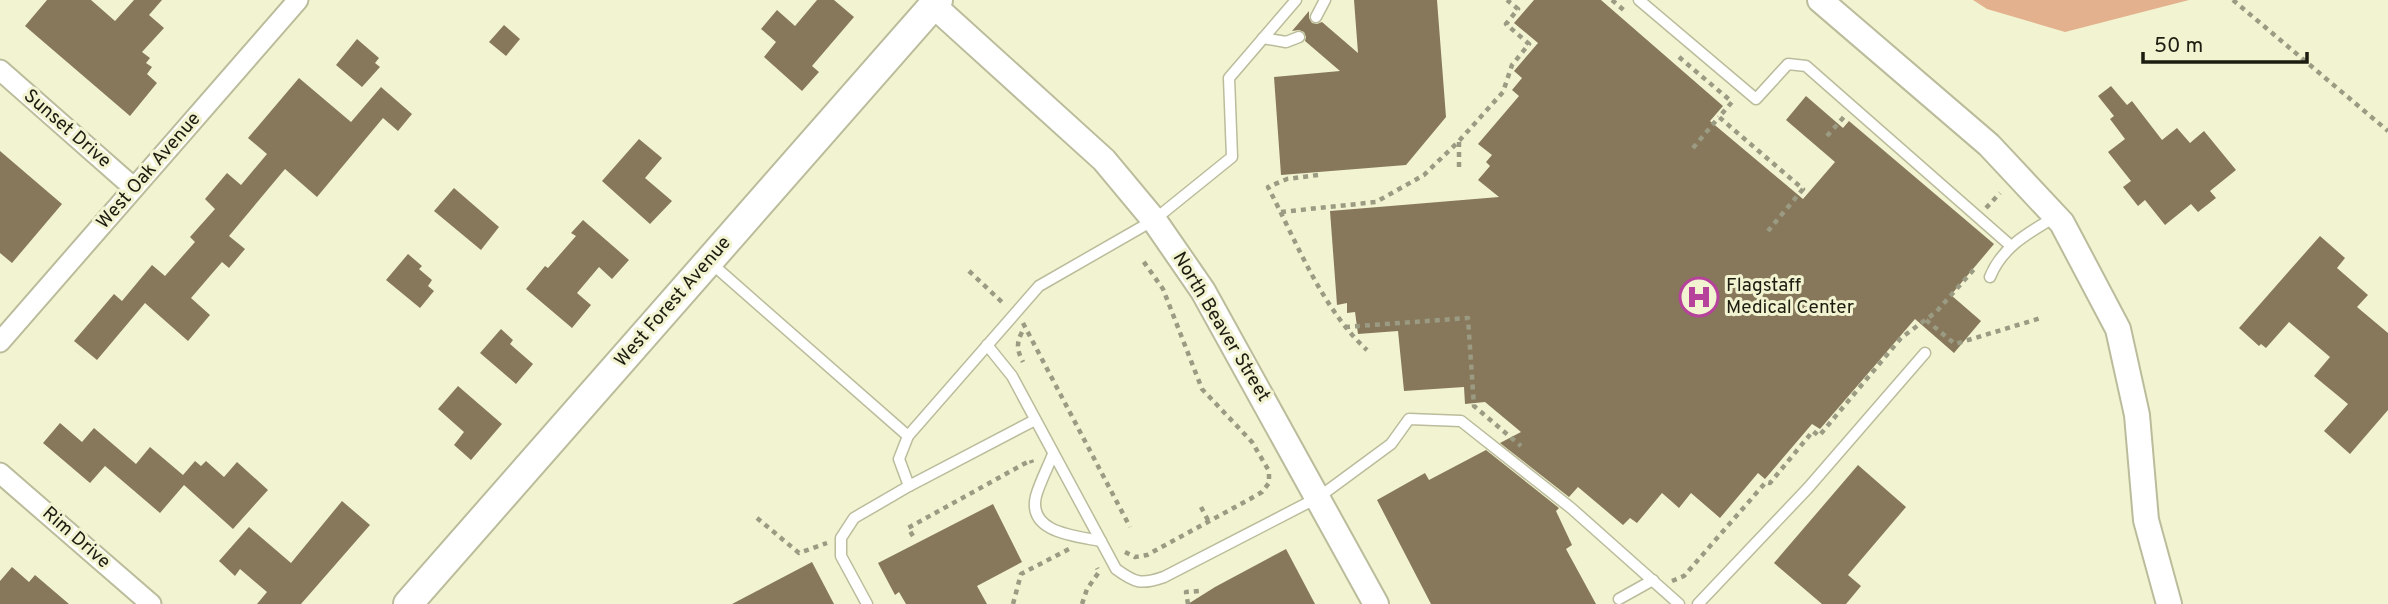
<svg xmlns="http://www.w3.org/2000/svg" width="2388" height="604" viewBox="0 0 2388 604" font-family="Overpass,sans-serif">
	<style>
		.green { fill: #e3b18d }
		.building { fill: #87785c }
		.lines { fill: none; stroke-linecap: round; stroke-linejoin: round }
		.service-casing { stroke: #bbbc9b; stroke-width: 13 }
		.minor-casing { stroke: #bbbc9b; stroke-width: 23 }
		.tertiary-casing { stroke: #bbbc9b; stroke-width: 28 }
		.secondary-casing { stroke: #bbbc9b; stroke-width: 32 }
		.path { stroke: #9a9b82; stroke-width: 4.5; stroke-dasharray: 5 5; stroke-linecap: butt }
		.service { stroke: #fff; stroke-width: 10 }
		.minor { stroke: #fff; stroke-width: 19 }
		.tertiary { stroke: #fff; stroke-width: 24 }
		.secondary { stroke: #fff; stroke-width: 28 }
		.labels { text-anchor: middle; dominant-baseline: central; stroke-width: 6; stroke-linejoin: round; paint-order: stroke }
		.street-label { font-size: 19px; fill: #1c1c10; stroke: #f2f3d1 }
		.poi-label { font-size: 19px; fill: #1c1c10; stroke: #f2f3d1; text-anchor: start }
	</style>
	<rect width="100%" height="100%" fill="#f2f3d1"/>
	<!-- green -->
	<polygon class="green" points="1973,0 2189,0 2065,32 1987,9"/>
	<!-- building -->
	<g class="building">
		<polygon points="47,0 91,0 115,21 134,0 162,0 149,15 164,28 142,52 150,58 146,63 152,67 147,74 157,83 130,116 25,26"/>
		<polygon points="817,0 834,0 854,17 812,66 819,72 802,91 764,57 776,42 761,29 777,10 795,26"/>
		<polygon points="1354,0 1437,0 1446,117 1406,165 1281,175 1274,77 1340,71 1305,41 1306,37 1304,32 1299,30 1292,31 1309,11 1309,18 1312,23 1317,24 1322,22 1358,53"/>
		<polygon points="1534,0 1601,0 1723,106 1710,121 1803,199 1835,162 1786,120 1806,96 1843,128 1849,121 1994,244 1951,295 1981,321 1954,353 1915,319 1820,429 1812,424 1765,479 1758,473 1720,518 1691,493 1679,508 1662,493 1637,523 1630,518 1623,525 1578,487 1569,497 1500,443 1521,432 1485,402 1465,404 1464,387 1404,391 1398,331 1358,334 1355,312 1347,313 1347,303 1337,305 1330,211 1499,197 1478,180 1490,166 1486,162 1492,155 1478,144 1519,96 1512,90 1522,78 1514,71 1538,43 1514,23"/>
		<polygon points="504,25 520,39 506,56 489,42"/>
		<polygon points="357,39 379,58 375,63 380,67 362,87 336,65"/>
		<polygon points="299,78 351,122 381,87 412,114 398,131 383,118 317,197 285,169 229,236 245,249 229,268 222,262 191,298 210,315 188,341 145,303 97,360 74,341 114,294 122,301 152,265 165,276 195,242 190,237 215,209 205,199 227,173 241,185 267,154 248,138"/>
		<polygon points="2111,86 2127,105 2132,101 2162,140 2177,128 2190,143 2204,131 2236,170 2210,191 2216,198 2198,212 2191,204 2165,225 2145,200 2138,206 2123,187 2131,181 2108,152 2125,139 2110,119 2114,116 2098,96"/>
		<polygon points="639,139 662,158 645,178 672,201 650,224 602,181"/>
		<polygon points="0,151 62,204 12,263 0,253"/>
		<polygon points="454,188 499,227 481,250 434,211"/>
		<polygon points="583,220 629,260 612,279 599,267 577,293 591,305 572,328 526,289 545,266 548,268 576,236 571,233"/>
		<polygon points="2320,236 2345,258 2337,268 2368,295 2357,307 2388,333 2388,410 2350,454 2324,431 2348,404 2314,376 2330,357 2289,322 2266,348 2261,344 2259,346 2239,328"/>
		<polygon points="408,254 422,266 419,269 432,280 428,286 434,291 420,308 386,280"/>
		<polygon points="501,329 513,340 510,344 533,364 516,384 480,353"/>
		<polygon points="458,386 502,424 471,460 454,445 464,432 438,409"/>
		<polygon points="60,423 82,442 94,428 136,464 150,447 183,475 195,461 201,466 206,461 224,477 237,462 268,490 233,529 184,485 160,513 105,466 90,483 43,443"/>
		<polygon points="1486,450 1559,508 1556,511 1572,545 1566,549 1596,604 1431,604 1377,500 1425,473 1429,480"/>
		<polygon points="1858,465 1906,507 1848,575 1861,586 1846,604 1822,604 1774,563"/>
		<polygon points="342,501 370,525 301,604 257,604 267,592 240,569 235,576 219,561 249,527 291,563"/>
		<polygon points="993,504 1022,562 977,586 987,604 906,604 899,592 895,595 878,563"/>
		<polygon points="1286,549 1315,604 1188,604 1215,587"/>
		<polygon points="812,562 834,604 732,604"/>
		<polygon points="12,567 29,582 35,575 69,604 0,604 0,581"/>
	</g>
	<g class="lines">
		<defs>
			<g id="service">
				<polyline points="1639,0 1756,99 1788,64 1806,66 2011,246"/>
				<polyline points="1316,17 1325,0"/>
				<polyline points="1263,38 1286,42 1299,37"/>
				<polyline points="711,263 908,436"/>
				<path d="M1990 277C2002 247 2028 233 2055 217"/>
				<path d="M987 345 1012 376 1116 569C1135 583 1141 585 1164 577L1319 497 1391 444 1409 419 1461 421 1571 508 1679 604"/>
				<path d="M1053 454C1048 467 1040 482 1036 496 1027 533 1076 536 1101 541"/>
				<polyline points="909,486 899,459 908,436 1039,286 1154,220 1232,157 1229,78 1296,0"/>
				<polyline points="1619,599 1653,580"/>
				<polyline points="867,604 841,556 841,538 854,518 909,486 1035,420"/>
				<polyline points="1698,604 1808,488 1925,353"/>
			</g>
			<g id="minor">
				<polyline points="0,70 134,188"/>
				<polyline points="0,342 298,0"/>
				<polyline points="0,473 151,604"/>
			</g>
			<g id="tertiary">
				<polyline points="1820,0 1989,145 2062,223 2118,329 2137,415 2146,520 2169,604"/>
				<polyline points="933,5 1104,160 1154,220 1203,291 1376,604"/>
			</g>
			<polyline id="secondary" points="408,604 938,0"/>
		</defs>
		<!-- service casing -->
		<use href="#service" class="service-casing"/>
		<!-- minor casing -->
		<use href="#minor" class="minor-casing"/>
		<!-- tertiary casing -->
		<use href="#tertiary" class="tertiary-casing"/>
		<!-- secondary casing -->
		<use href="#secondary" class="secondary-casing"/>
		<!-- path -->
		<g class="path">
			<polyline points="1612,0 1627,13"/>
			<polyline points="2233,0 2388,131"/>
			<polyline points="1679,57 1732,102 1719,117 1803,189 1768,231"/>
			<polyline points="1827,136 1844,117"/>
			<polyline points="1459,142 1459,168"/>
			<polyline points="1693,148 1719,117"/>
			<path d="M1318 175 1287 179 1268 187C1296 241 1322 309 1367 350"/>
			<polyline points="1986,208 2000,193"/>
			<polyline points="1281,212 1376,202 1424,175 1459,141 1503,92 1512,65 1529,44 1506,24 1518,9 1507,0"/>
			<polyline points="969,271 1005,305"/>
			<polyline points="1926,320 1955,344 2041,318"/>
			<polyline points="1023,323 1130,527"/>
			<polyline points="1345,327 1468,318 1474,406 1521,446"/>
			<path d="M1022 332C1016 344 1017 350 1023 362"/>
			<polyline points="1201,507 1209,522"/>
			<polyline points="757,518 799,553 827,543"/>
			<polyline points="913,536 908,528 1031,460 1032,463"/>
			<polyline points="1125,552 1135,557 1147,555 1250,499 1262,492 1269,483 1269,471 1252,442 1202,389 1163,289 1141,258"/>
			<polyline points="1672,581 1684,576 1766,482 1770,483 1813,431 1819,436 1901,338 1936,312 1977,266"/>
			<polyline points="1013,604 1021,574 1069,549"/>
			<polyline points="1082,604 1087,589 1099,572 1097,568"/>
			<polyline points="1188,604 1186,592 1199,591"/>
		</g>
		<!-- service -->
		<use href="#service" class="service"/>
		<!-- minor -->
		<use href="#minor" class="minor"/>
		<!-- tertiary -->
		<use href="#tertiary" class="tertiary"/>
		<!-- secondary -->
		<use href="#secondary" class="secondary"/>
	</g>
	<!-- icons -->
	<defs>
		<symbol id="hospital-ring" viewBox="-11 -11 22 22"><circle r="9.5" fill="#f2f3d1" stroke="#b7429b" stroke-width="1.5"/><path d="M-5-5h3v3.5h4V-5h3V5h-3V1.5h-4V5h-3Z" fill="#b7429b"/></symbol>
	</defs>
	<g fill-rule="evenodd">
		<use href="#hospital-ring" x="1677" y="275" width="44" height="44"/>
	</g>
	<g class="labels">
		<!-- street labels -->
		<g class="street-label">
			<text transform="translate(67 129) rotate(41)">Sunset Drive</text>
			<text transform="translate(149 171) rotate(-49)">West Oak Avenue</text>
			<text transform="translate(673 302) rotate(-49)">West Forest Avenue</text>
			<text transform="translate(1221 327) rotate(59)">North Beaver Street</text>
			<text transform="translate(76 538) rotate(41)">Rim Drive</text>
		</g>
		<!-- poi labels -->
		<g class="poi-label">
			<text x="1726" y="286">Flagstaff<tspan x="1726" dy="22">Medical Center</tspan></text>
		</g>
	</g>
	<!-- scale -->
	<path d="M2143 52v10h164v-10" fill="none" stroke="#1c1c10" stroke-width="3.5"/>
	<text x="2154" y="52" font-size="21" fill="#1c1c10" stroke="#f2f3d1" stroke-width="5" paint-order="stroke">50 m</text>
</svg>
